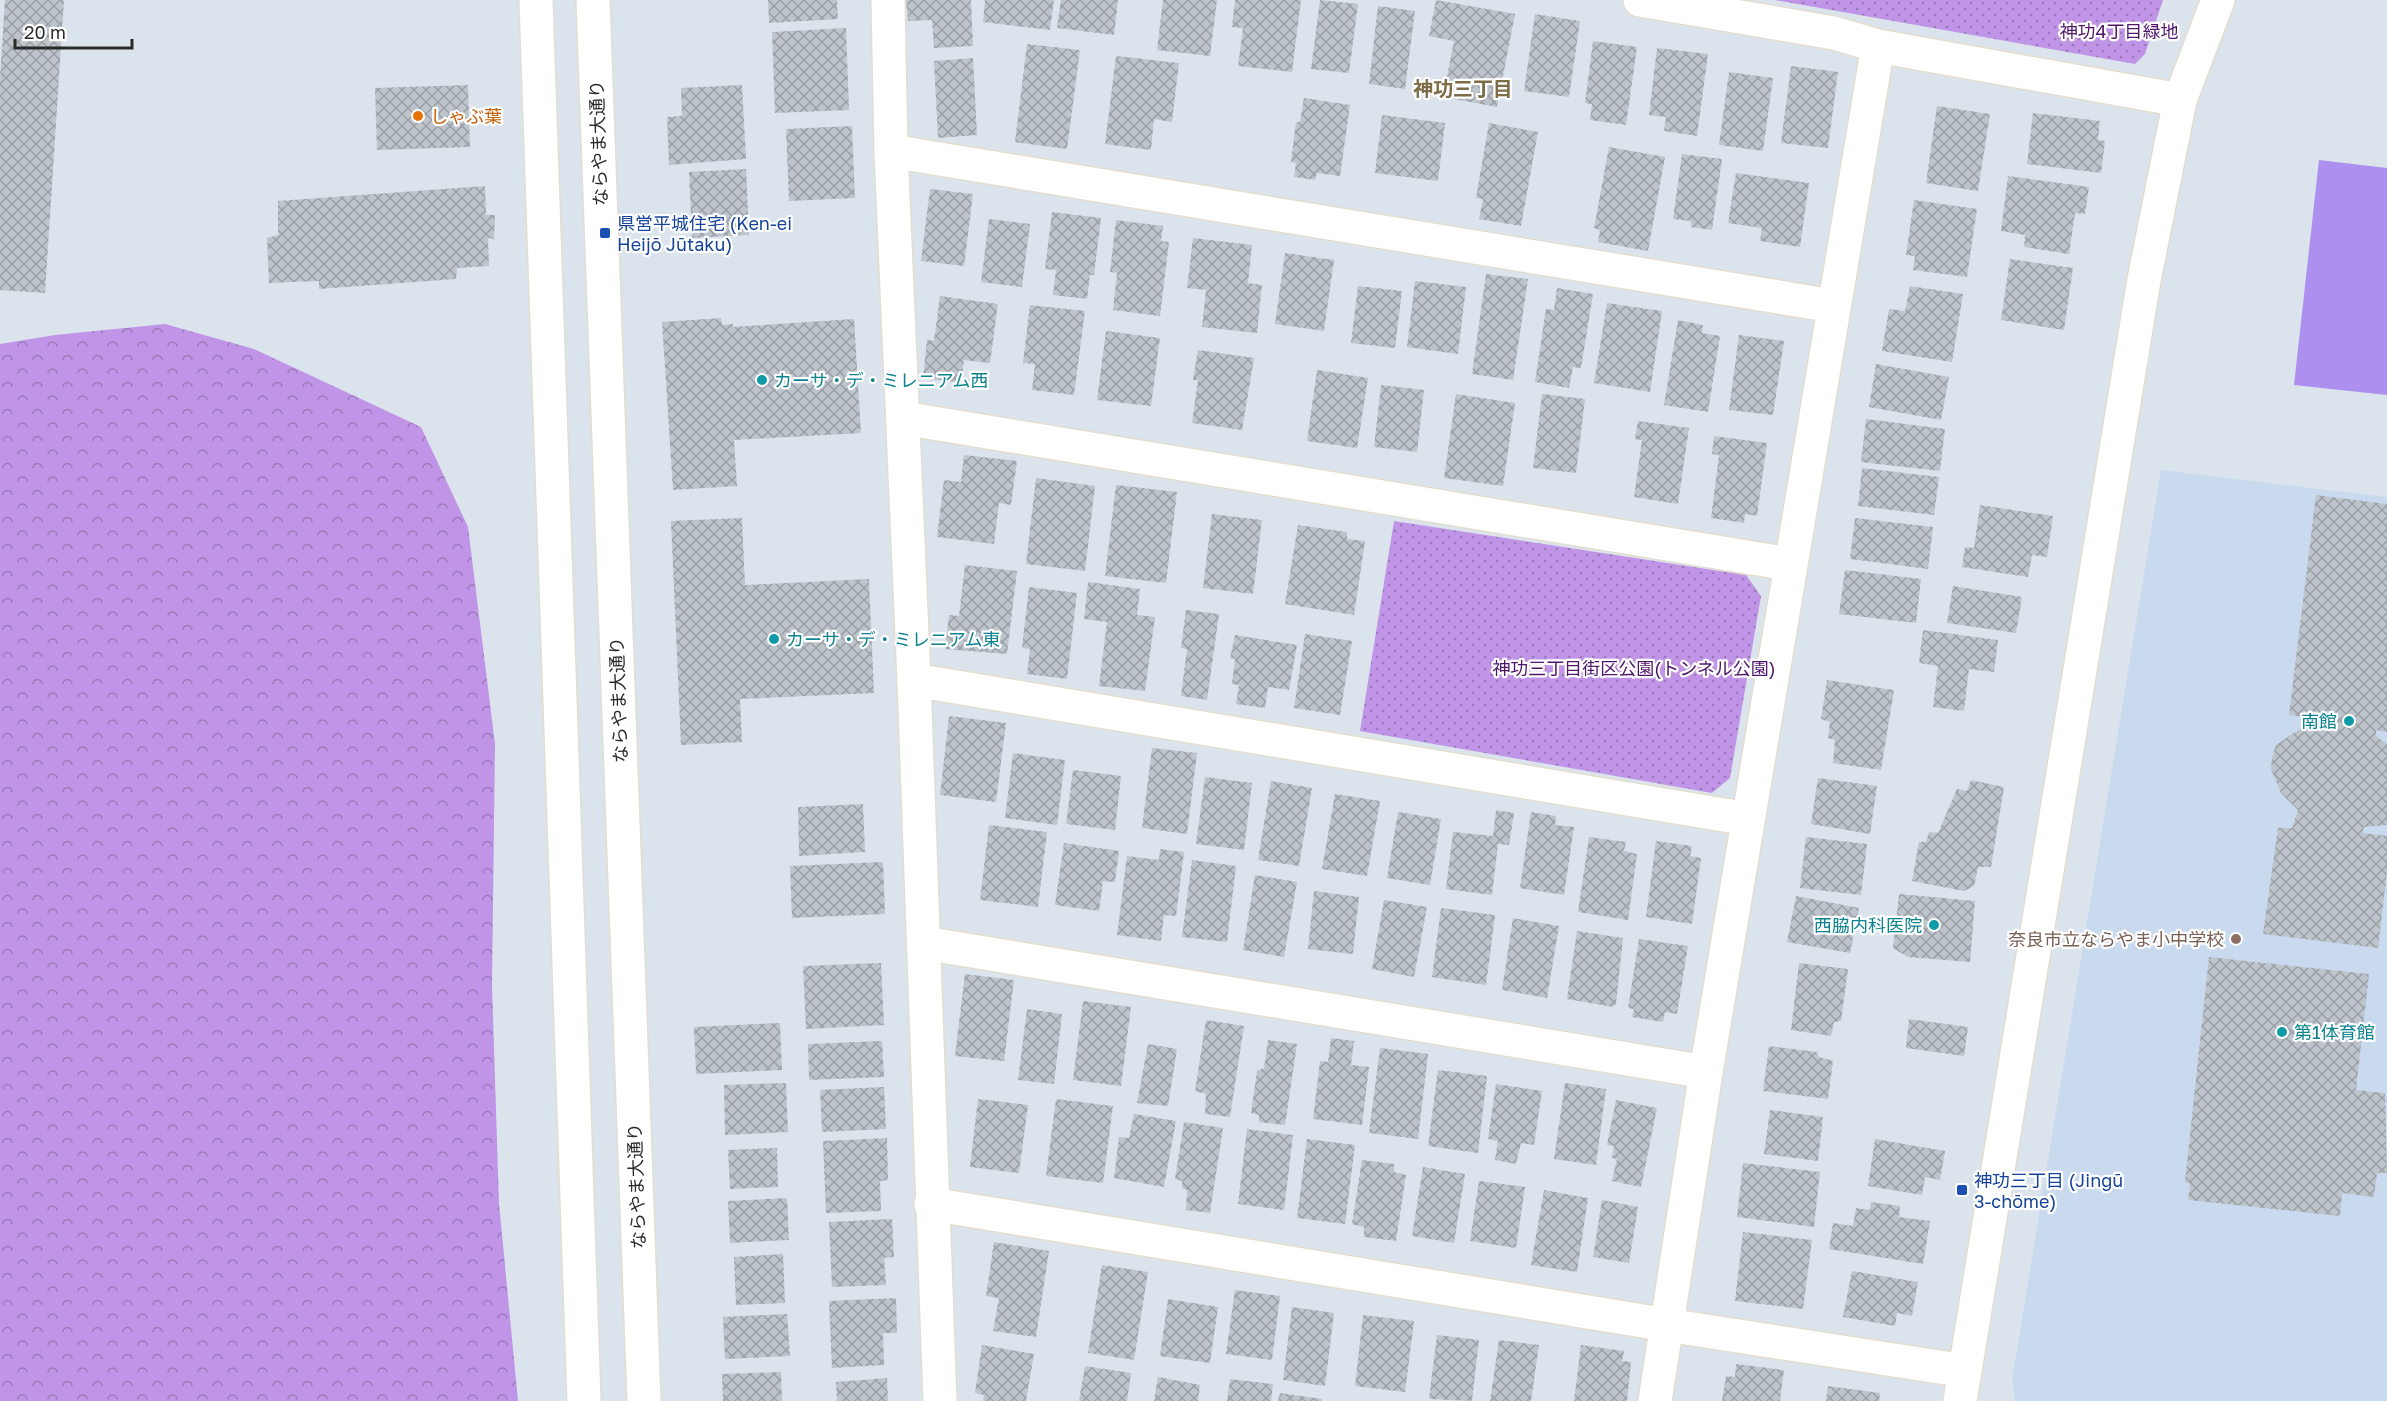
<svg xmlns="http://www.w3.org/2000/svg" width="2387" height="1401" viewBox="0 0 2387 1401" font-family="'Golos Text','Noto Sans JP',sans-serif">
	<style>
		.education { fill: #c9daef }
		.grass { fill: url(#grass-dots) }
		.forest { fill: url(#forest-crowns) }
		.pitch { fill: #ac8fee }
		.building { fill: url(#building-cross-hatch) }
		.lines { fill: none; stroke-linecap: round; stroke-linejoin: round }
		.minor-casing { stroke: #e3ddd0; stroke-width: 36 }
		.minor { stroke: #fff; stroke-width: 33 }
		.food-dot { fill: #e8710a; stroke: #fff; stroke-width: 2 }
		.transit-dot { fill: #1a4fb4; stroke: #fff; stroke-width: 2 }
		.culture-dot { fill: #0f9aa8; stroke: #fff; stroke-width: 2 }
		.education-dot { fill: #8d6e63; stroke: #fff; stroke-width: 2 }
		.labels { text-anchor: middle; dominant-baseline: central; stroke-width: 4.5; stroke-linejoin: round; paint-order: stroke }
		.park-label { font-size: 18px; fill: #4f166a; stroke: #fff }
		.food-label { font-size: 18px; fill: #c56008; stroke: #fff; text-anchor: start }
		.street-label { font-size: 18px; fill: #2a2a2a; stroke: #fff }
		.transit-label { font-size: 18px; fill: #164399; stroke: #fff; text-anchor: start }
		.culture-label { font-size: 18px; fill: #0d838f; stroke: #fff; text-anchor: start }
		.education-label { font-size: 18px; fill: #785e54; stroke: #fff; text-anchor: end }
		.neighbourhood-label { font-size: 20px; font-weight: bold; fill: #7c6d48; stroke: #fff }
	</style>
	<defs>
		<pattern id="grass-dots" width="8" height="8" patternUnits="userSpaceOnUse" patternTransform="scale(1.5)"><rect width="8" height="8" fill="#c094e6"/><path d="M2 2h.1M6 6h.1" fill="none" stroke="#9c79bb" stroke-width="1.8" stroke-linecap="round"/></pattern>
		<pattern id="forest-crowns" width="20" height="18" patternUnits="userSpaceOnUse" patternTransform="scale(1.5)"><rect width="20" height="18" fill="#c094e6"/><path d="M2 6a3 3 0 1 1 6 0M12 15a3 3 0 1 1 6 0" fill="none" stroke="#9c79bb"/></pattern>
		<pattern id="building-cross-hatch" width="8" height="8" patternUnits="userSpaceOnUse" patternTransform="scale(1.5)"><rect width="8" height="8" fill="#bdc4cb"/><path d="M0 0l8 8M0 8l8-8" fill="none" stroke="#9a9fa5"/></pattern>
	</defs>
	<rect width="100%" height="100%" fill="#dbe4ed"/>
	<!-- education -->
	<polygon class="education" points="2161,470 2387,497 2387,1401 2015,1401 2012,1380"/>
	<!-- grass -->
	<g class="grass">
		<polygon points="1775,0 2163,0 2145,54 2135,64"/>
		<polygon points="1394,521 1746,575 1761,596 1730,778 1712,793 1360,731"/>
	</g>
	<!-- forest -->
	<polygon class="forest" points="165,324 254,349 421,427 468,527 495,744 492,985 499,1203 518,1401 0,1401 0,344 55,335"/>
	<!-- pitch -->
	<polygon class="pitch" points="2319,160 2387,168 2387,395 2294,385"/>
	<!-- building -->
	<g class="building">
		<polygon points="5,0 64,0 45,293 0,290 0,78"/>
		<polygon points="768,0 837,0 838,19 769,23"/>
		<polygon points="906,0 971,0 973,46 934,48 932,20 908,21"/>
		<polygon points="985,0 1054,0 1050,30 983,22"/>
		<polygon points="1061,0 1118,0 1114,35 1057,28"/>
		<polygon points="1163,0 1217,0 1210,56 1157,50"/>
		<polygon points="1235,0 1301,0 1292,72 1238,66 1243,28 1232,27"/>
		<polygon points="1320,0 1358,4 1349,73 1311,69"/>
		<polygon points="1436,0 1515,14 1497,107 1443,97 1454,41 1429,36"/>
		<polygon points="1378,6 1415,11 1405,89 1369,84"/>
		<polygon points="1535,14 1580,21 1569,97 1524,91"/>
		<polygon points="846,28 849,110 775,113 772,32"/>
		<polygon points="1593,41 1637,47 1626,125 1590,120 1592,104 1585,103"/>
		<polygon points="1027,44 1080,50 1067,149 1015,142"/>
		<polygon points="1657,48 1708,54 1697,136 1664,131 1666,117 1649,115"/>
		<polygon points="1116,56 1179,63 1172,122 1154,119 1151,150 1105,144"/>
		<polygon points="973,58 977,135 938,138 934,61"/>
		<polygon points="1791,66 1838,72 1828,148 1781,143"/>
		<polygon points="1729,72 1773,78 1763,151 1719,145"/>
		<polygon points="468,85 470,147 377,150 375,88"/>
		<polygon points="742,85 746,159 669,165 667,117 682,116 681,88"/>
		<polygon points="1304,98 1350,105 1340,176 1317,173 1315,180 1294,177 1296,163 1291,162 1296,122 1300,122"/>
		<polygon points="1937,106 1990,114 1978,191 1926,183"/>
		<polygon points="2033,113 2100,121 2098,140 2105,141 2101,173 2027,164"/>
		<polygon points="1382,115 1445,123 1438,181 1375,173"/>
		<polygon points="1489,123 1538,132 1521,226 1479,219 1483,199 1476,198"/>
		<polygon points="852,126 855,198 789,201 786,129"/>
		<polygon points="1609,147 1665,157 1648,251 1598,242 1600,230 1594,228"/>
		<polygon points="1682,154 1722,159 1712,230 1691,227 1691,221 1673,219"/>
		<polygon points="746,169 749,235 692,238 689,172"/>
		<polygon points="1736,173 1809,183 1800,247 1760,241 1762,228 1728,223"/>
		<polygon points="2008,176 2089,187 2085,214 2075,213 2069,254 2024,247 2025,235 2001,231"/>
		<polygon points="485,186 486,215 495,215 494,239 488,238 489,266 457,268 456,279 319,289 319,281 269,283 267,238 278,235 278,201"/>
		<polygon points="930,189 973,194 964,266 921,261"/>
		<polygon points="1914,200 1977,209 1967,277 1913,270 1915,256 1906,255"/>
		<polygon points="1052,212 1101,218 1094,275 1090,275 1087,299 1053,295 1056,270 1045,269"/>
		<polygon points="989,219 1030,224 1022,287 981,282"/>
		<polygon points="1116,220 1163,226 1161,241 1169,242 1160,316 1113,310 1117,273 1110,272"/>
		<polygon points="1193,238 1252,245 1248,283 1262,285 1257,333 1202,327 1206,290 1187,288"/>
		<polygon points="1285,253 1334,260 1324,331 1275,324"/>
		<polygon points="2010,259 2073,268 2064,330 2001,320"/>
		<polygon points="1486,274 1528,279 1513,380 1472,374"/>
		<polygon points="1415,281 1466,287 1458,354 1407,347"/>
		<polygon points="1358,286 1402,291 1395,348 1351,343"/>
		<polygon points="1910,286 1963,294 1952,362 1882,351 1889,309 1905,311"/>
		<polygon points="1557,288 1593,294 1581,368 1573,367 1569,388 1535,382 1546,309 1554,310"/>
		<polygon points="940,296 998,304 990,363 964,360 961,383 923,378 927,340 934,341"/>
		<polygon points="1607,303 1662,311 1650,392 1594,383"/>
		<polygon points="1030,305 1085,311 1074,395 1032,390 1035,364 1023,363"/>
		<polygon points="721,318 722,325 733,324 733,327 854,319 861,433 734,440 737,486 673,490 662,322"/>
		<polygon points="1678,320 1703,325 1702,333 1720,336 1708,412 1664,405"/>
		<polygon points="1106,331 1160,338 1151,406 1097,400"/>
		<polygon points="1739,335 1784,341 1773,415 1729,410"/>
		<polygon points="1198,350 1254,358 1242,430 1192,423 1198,380 1193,380"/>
		<polygon points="1876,364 1949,377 1941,420 1869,407"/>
		<polygon points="1317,370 1368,378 1357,448 1307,441"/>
		<polygon points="1381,385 1424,390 1417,452 1374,447"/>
		<polygon points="1456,394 1515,403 1503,486 1444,478"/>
		<polygon points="1542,394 1585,399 1576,473 1533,468"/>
		<polygon points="1866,419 1945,429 1940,471 1861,462"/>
		<polygon points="1638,421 1689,428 1678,504 1634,497 1642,440 1635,439"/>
		<polygon points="1714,436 1767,443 1757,516 1745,514 1744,523 1711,518 1719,455 1712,454"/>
		<polygon points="964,455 1017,461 1011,505 999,503 994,544 937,537 944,480 961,482"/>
		<polygon points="1862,468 1939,477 1934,515 1858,506"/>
		<polygon points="1036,478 1095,486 1085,571 1026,564"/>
		<polygon points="1116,485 1177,492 1166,583 1105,576"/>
		<polygon points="2316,495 2387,504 2387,732 2376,730 2376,736 2387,744 2387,825 2364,827 2363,833 2387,836 2387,872 2378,948 2263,934 2278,828 2292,828 2298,810 2281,793 2271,769 2272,757 2276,745 2309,723 2311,718 2289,715"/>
		<polygon points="1980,505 2053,516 2047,557 2032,555 2028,577 1962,567 1965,547 1974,548"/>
		<polygon points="1212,514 1262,520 1253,594 1203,588"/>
		<polygon points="742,518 745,585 869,579 874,693 740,699 742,742 681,745 671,521"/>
		<polygon points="1855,518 1933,527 1928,569 1850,559"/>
		<polygon points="1298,525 1347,532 1347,539 1365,541 1354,615 1285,604"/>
		<polygon points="965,565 1017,571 1007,654 945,649 949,615 959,616"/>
		<polygon points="1845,570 1921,579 1916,623 1839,614"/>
		<polygon points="1088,582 1140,589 1137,615 1155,617 1145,691 1099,686 1107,622 1084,619"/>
		<polygon points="1953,586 2022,597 2016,633 1947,623"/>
		<polygon points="1029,587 1077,593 1067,679 1027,674 1030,649 1022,648"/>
		<polygon points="1186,610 1219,614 1207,700 1181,696 1187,649 1181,648"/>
		<polygon points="1923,630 1998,640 1994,672 1969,669 1964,711 1933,707 1938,666 1919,663"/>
		<polygon points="1305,634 1352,641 1340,715 1294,708"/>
		<polygon points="1235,635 1297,645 1289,690 1268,687 1265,708 1236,704 1239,685 1232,684 1235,659 1230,658"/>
		<polygon points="1827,680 1894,690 1881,770 1833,763 1835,740 1828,738 1830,722 1821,719"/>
		<polygon points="949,716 1006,723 996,802 940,795"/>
		<polygon points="1152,748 1197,753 1187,834 1142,828"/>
		<polygon points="1013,753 1065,760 1057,825 1005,818"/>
		<polygon points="1073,770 1121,776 1115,830 1066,824"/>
		<polygon points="1205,777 1252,783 1244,850 1196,844"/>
		<polygon points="1818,778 1877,786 1870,834 1811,824"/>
		<polygon points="1971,780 2004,787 1991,867 1978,867 1974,886 1964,891 1912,881 1919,842 1926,842 1929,832 1938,833 1957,789 1967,791"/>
		<polygon points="1271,781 1312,788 1299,866 1258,860"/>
		<polygon points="1335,794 1380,801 1367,876 1322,869"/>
		<polygon points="863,804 865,852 799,856 798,807"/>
		<polygon points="1496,810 1514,813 1509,845 1498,844 1492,895 1446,889 1453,832 1493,836"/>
		<polygon points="1398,812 1441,819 1430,885 1387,878"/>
		<polygon points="1531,812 1556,816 1555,825 1574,827 1564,895 1520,888"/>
		<polygon points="989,825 1047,832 1038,907 980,900"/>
		<polygon points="1589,837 1626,842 1624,851 1637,854 1628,920 1578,912"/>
		<polygon points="1806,837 1867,844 1861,895 1800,888"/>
		<polygon points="1656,841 1692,846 1690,856 1701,858 1692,924 1646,917"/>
		<polygon points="1064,843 1119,851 1115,882 1103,881 1099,911 1055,905"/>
		<polygon points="1160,849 1184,852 1176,916 1164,915 1161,941 1117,935 1127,856 1159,860"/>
		<polygon points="1192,860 1236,866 1227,942 1182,937"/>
		<polygon points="883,862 885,914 792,918 790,866"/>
		<polygon points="1255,875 1297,882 1284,957 1243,950"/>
		<polygon points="1314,891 1359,897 1353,954 1308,949"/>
		<polygon points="1899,894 1975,901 1970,962 1908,957 1893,948"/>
		<polygon points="1796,896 1859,908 1850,953 1787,942"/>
		<polygon points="1384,900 1427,907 1414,977 1372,969"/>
		<polygon points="1441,908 1495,915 1486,985 1432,977"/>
		<polygon points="1513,918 1559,926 1547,998 1502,990"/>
		<polygon points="1577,931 1623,938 1616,1004 1613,1007 1567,999"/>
		<polygon points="1639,939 1688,946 1677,1014 1665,1012 1663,1022 1632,1017 1634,1009 1628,1008"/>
		<polygon points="2209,957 2369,974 2356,1090 2385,1093 2387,1173 2377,1173 2374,1197 2342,1193 2340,1216 2188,1200 2190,1183 2185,1182"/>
		<polygon points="881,963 884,1025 806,1029 803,966"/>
		<polygon points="1799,963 1848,969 1841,1021 1834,1022 1831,1036 1791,1030"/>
		<polygon points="965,974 1014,980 1004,1061 955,1056"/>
		<polygon points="1083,1001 1131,1007 1121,1086 1073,1080"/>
		<polygon points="1027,1009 1062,1014 1054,1084 1018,1080"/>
		<polygon points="1909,1019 1968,1027 1964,1056 1906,1048"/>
		<polygon points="1206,1020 1244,1026 1230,1117 1205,1114 1206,1094 1195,1091"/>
		<polygon points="780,1023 782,1070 696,1074 694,1027"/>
		<polygon points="1331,1038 1354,1041 1351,1065 1369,1067 1362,1125 1313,1119 1320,1061 1328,1062"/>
		<polygon points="1268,1040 1297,1044 1285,1125 1259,1122 1259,1115 1251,1113 1257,1071 1264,1068"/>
		<polygon points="882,1041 884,1077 809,1080 808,1044"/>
		<polygon points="1148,1044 1177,1049 1168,1106 1137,1103"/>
		<polygon points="1769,1046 1817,1052 1819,1057 1833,1061 1828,1099 1763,1091"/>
		<polygon points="1380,1048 1428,1054 1418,1139 1369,1133"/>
		<polygon points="1438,1070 1487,1076 1478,1153 1428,1146"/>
		<polygon points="786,1083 788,1132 725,1135 724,1085"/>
		<polygon points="1565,1083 1606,1089 1596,1165 1554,1159"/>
		<polygon points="1496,1084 1542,1091 1534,1145 1521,1143 1516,1164 1495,1160 1498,1141 1488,1139"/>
		<polygon points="884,1087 886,1129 822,1132 820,1090"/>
		<polygon points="978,1099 1028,1105 1019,1173 970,1167"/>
		<polygon points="1056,1099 1113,1106 1103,1183 1046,1176"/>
		<polygon points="1616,1100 1657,1108 1641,1187 1612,1181 1617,1159 1612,1158 1614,1146 1607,1145"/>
		<polygon points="1770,1110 1823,1117 1818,1161 1764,1154"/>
		<polygon points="1134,1114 1176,1121 1164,1187 1114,1178 1119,1137 1129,1138"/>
		<polygon points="1184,1122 1223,1128 1210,1213 1186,1210 1187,1190 1182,1188 1182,1181 1175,1179"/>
		<polygon points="1247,1129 1293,1135 1284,1210 1238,1204"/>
		<polygon points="887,1138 888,1180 880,1181 881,1211 826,1213 823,1141"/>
		<polygon points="1307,1139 1355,1145 1345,1224 1297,1218"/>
		<polygon points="1875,1139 1945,1151 1940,1180 1925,1177 1922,1195 1868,1186"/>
		<polygon points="777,1148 778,1187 730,1189 728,1150"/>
		<polygon points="1362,1160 1394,1164 1394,1172 1406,1175 1396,1241 1364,1237 1364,1227 1352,1224"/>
		<polygon points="1743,1163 1820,1172 1814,1227 1737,1217"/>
		<polygon points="1423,1167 1465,1174 1454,1243 1412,1236"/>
		<polygon points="1479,1181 1525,1187 1516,1248 1470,1241"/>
		<polygon points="1544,1190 1588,1198 1577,1272 1531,1265"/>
		<polygon points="787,1198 789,1240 730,1243 728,1201"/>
		<polygon points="1602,1200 1638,1207 1629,1263 1593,1257"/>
		<polygon points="1871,1202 1900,1206 1899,1217 1930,1221 1923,1264 1829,1249 1833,1223 1853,1226 1856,1208 1870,1210"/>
		<polygon points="892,1219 894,1257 884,1258 886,1285 832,1287 829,1222"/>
		<polygon points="1743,1232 1812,1240 1803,1309 1735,1301"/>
		<polygon points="994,1242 1049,1251 1036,1337 993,1331 999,1298 986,1296"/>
		<polygon points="783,1254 785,1303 736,1305 734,1257"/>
		<polygon points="1102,1265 1148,1272 1134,1360 1088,1353"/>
		<polygon points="1852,1271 1918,1282 1912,1316 1897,1313 1895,1326 1843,1317"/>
		<polygon points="1235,1290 1280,1296 1272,1360 1226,1354"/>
		<polygon points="896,1298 897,1333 883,1333 884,1365 832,1368 829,1301"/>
		<polygon points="1168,1299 1218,1307 1210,1363 1160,1356"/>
		<polygon points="1292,1307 1334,1313 1325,1386 1283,1380"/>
		<polygon points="787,1314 790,1356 725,1359 723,1317"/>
		<polygon points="1363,1315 1414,1321 1405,1392 1355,1386"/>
		<polygon points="1437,1335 1479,1340 1472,1401 1429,1399"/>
		<polygon points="1499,1340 1539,1345 1531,1401 1490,1401"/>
		<polygon points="982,1345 1034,1354 1026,1401 983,1401 984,1395 975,1393"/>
		<polygon points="1581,1345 1624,1351 1622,1361 1631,1362 1627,1401 1574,1401"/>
		<polygon points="1736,1364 1784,1370 1780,1401 1722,1401 1726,1376 1735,1377"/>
		<polygon points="1085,1366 1131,1373 1127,1401 1079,1401"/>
		<polygon points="781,1372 782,1401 723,1401 722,1374"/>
		<polygon points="1158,1377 1200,1385 1198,1401 1154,1401"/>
		<polygon points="887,1378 888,1401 837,1401 836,1382"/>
		<polygon points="1230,1379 1273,1384 1271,1401 1227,1401"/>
		<polygon points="1828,1386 1880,1393 1879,1401 1826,1401"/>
		<polygon points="1280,1393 1322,1399 1322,1401 1278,1401"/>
	</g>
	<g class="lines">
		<defs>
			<g id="minor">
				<polyline points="536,0 584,1401"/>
				<polyline points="593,0 644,1401"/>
				<polyline points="888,0 891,151 914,680 940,1401"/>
				<polyline points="1640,0 1834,33 1878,46 2180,100"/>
				<polyline points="891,151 1833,306"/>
				<polyline points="903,418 1789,564"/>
				<polyline points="914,680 1748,819"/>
				<polyline points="924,943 1706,1072"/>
				<polyline points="931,1204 1667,1325 1965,1371"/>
				<polyline points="1655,1401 1706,1072 1878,46"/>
				<polyline points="1960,1401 2144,280 2180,100 2218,0"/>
			</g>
		</defs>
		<!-- minor casing -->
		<use href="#minor" class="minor-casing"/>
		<!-- minor -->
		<use href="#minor" class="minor"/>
	</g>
	<!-- markers -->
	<circle class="food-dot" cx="418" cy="116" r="6"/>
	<g class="transit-dot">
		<rect x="599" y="227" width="12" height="12" rx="3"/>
		<rect x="1956" y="1184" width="12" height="12" rx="3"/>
	</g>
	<g class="culture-dot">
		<circle cx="762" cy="380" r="6"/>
		<circle cx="774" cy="639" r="6"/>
		<circle cx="2349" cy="721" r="6"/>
		<circle cx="1934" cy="925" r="6"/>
		<circle cx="2282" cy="1032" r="6"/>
	</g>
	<circle class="education-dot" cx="2236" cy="939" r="6"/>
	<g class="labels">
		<!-- park labels -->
		<g class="park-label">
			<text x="2119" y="31">神功4丁目緑地</text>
			<text x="1634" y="668">神功三丁目街区公園(トンネル公園)</text>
		</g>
		<!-- food labels -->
		<g class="food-label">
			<text x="430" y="116">しゃぶ葉</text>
		</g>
		<!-- street labels -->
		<g class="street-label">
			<text transform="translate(598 143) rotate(-92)">ならやま大通り</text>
			<text transform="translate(618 700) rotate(-92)">ならやま大通り</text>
			<text transform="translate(636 1186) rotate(-92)">ならやま大通り</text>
		</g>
		<!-- transit labels -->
		<g class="transit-label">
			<text x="617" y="223">県営平城住宅 (Ken-ei<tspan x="617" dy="21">Heijō Jūtaku)</tspan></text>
			<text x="1974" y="1180">神功三丁目 (Jingū<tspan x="1974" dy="21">3-chōme)</tspan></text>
		</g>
		<!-- culture labels -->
		<g class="culture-label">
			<text x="774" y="380">カーサ・デ・ミレニアム西</text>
			<text x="786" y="639">カーサ・デ・ミレニアム東</text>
			<text x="2337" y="721" text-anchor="end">南館</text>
			<text x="1922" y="925" text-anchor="end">西脇内科医院</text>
			<text x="2294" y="1032">第1体育館</text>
		</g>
		<!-- education labels -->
		<g class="education-label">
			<text x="2224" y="939">奈良市立ならやま小中学校</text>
		</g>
		<!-- neighbourhood labels -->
		<g class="neighbourhood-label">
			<text x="1463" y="88">神功三丁目</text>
		</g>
	</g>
	<!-- scale -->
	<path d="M15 39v9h117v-9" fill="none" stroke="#2a2a2a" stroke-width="3"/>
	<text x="24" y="39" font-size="18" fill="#2a2a2a" stroke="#ffffff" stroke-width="4.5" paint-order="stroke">20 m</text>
</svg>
